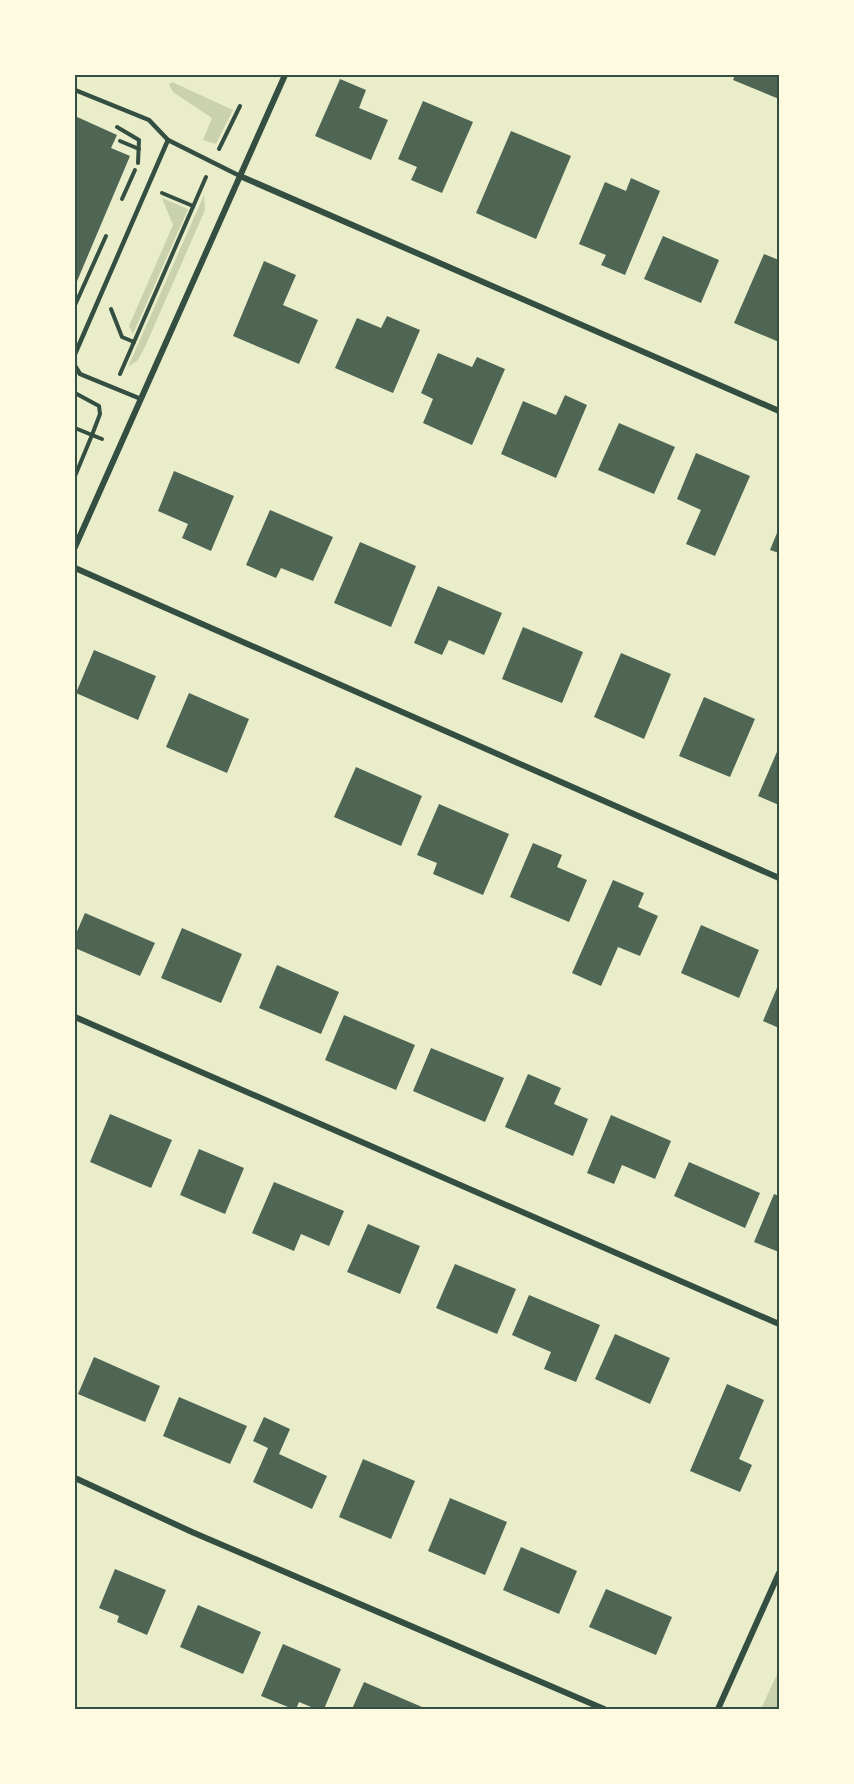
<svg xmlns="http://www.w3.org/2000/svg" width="854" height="1784" viewBox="0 0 854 1784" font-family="Poppins,sans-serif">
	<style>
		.green { fill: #cad2ad }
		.building { fill: #4f6655 }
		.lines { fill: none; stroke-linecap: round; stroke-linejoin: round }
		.path { stroke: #344e41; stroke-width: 4 }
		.service { stroke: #344e41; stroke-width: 4.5 }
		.minor { stroke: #344e41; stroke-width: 6 }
		.neatline { fill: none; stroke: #344e41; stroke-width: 2 }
	</style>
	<rect width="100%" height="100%" fill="#e9edc9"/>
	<!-- green -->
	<g class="green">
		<polygon points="172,82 233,110 216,144 203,140 212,118 173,92 169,85"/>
		<polygon points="204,195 205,210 145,347 138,360 128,367"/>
		<polygon points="162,198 188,209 133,334 129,326 173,225"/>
		<polygon points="779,1670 779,1709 761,1709"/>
	</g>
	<!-- building -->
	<g class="building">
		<polygon points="735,75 779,75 779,99 733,80"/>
		<polygon points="340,79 366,90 359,108 388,120 371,160 315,136"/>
		<polygon points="423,101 473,122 442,193 411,180 417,167 398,159"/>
		<polygon points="75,116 117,135 111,148 130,156 75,286"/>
		<polygon points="511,131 571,156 536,239 476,213"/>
		<polygon points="631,178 660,191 625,275 601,265 606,255 579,244 605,182 626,191"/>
		<polygon points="663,236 719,260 701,303 644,279"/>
		<polygon points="764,254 779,260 779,342 734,323"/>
		<polygon points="264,261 296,275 283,305 318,320 299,364 233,336"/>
		<polygon points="387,316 420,330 393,393 335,368 357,318 381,328"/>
		<polygon points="438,353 472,367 477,357 505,369 472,445 423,423 433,399 421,393"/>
		<polygon points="565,395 587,405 556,478 501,454 523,401 556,415"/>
		<polygon points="619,423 675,447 654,494 598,470"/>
		<polygon points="696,453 750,476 715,556 686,544 701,510 677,499"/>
		<polygon points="174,471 234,496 211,551 182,538 188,524 158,511"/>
		<polygon points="270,510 333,537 313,581 281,568 276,578 246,565"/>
		<polygon points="779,528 779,553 770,550"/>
		<polygon points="360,542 416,566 391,627 334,603"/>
		<polygon points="438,586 502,613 484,655 449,640 442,655 414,643"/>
		<polygon points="523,627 583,652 562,703 502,679"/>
		<polygon points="94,650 156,676 138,720 76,693"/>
		<polygon points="621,653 671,674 644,739 594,717"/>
		<polygon points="189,693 249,719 227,773 166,747"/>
		<polygon points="704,697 755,719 730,777 679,756"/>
		<polygon points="779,747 779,805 758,796"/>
		<polygon points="356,767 422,796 401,846 334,817"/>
		<polygon points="439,804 509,834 483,895 433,874 437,863 417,855"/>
		<polygon points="533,843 562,855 557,867 587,880 569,922 510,897"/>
		<polygon points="613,880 644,893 638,907 658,916 640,956 618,947 601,986 572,973"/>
		<polygon points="85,913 155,943 140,976 75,948 75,936"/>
		<polygon points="701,925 759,950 739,998 681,973"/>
		<polygon points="182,928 242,954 221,1003 161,978"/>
		<polygon points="277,965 339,992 321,1034 259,1008"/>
		<polygon points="779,983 779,1028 763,1021"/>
		<polygon points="344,1015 415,1045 396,1090 325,1060"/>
		<polygon points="431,1048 504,1078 485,1122 413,1091"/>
		<polygon points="528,1074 561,1088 554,1104 588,1119 573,1156 505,1127"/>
		<polygon points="110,1114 172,1140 151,1188 90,1162"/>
		<polygon points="611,1115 671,1141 655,1179 622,1165 614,1184 587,1173"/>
		<polygon points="199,1149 244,1168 225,1214 180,1195"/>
		<polygon points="689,1162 760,1193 745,1228 674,1196"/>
		<polygon points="274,1182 344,1211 329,1246 301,1234 294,1251 252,1233"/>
		<polygon points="774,1194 779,1196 779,1252 754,1242"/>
		<polygon points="368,1224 420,1246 400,1294 347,1272"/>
		<polygon points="455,1264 516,1289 497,1334 436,1308"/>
		<polygon points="529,1295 600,1325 576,1382 544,1369 551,1352 512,1335"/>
		<polygon points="615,1334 670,1358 650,1404 595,1379"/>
		<polygon points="94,1357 160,1386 145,1422 78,1394"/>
		<polygon points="727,1384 764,1400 739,1459 752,1465 740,1492 690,1471"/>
		<polygon points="179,1397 247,1426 230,1464 163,1436"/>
		<polygon points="264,1417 290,1429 279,1454 327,1476 312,1509 253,1482 268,1448 253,1441"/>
		<polygon points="363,1459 415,1481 391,1539 339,1517"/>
		<polygon points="450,1498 507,1522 485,1575 428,1551"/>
		<polygon points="521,1547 577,1571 559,1614 503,1590"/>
		<polygon points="115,1569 166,1590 147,1635 117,1622 119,1616 99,1608"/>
		<polygon points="606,1589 672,1617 656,1655 589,1627"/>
		<polygon points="198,1605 261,1632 243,1674 180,1647"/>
		<polygon points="283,1644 341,1669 324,1709 316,1709 299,1702 296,1709 293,1709 261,1696"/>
		<polygon points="364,1682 422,1707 421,1709 352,1709"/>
	</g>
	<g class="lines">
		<!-- path -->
		<g class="path">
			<polyline points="117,127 139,140 138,163"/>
			<polyline points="120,141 139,149"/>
			<polyline points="219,149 240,106"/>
			<polyline points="162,193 193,206"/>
			<polyline points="122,199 135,170"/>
			<polyline points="75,305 106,236"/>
			<polyline points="111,309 122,337 134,342"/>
			<polyline points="120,374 206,177"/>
			<polyline points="75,393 99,406 100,414 92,435 102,439"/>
			<polyline points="75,428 92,435 75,476"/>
		</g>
		<!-- service -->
		<g class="service">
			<polyline points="75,90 149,120 168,140 240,176"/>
			<polyline points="75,354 168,140"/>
			<polyline points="75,366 80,374 141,399"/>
		</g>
		<!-- minor -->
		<g class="minor">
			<polyline points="240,176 779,411"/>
			<polyline points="75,547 285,75"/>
			<polyline points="75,568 779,878"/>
			<polyline points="75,1017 779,1324"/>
			<polyline points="75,1478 192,1532 604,1709"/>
			<polyline points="718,1709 779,1573"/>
		</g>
	</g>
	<!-- border -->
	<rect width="854" height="1784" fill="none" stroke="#fefae0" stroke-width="153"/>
	<rect x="76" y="76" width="702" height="1632" class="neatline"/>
</svg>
